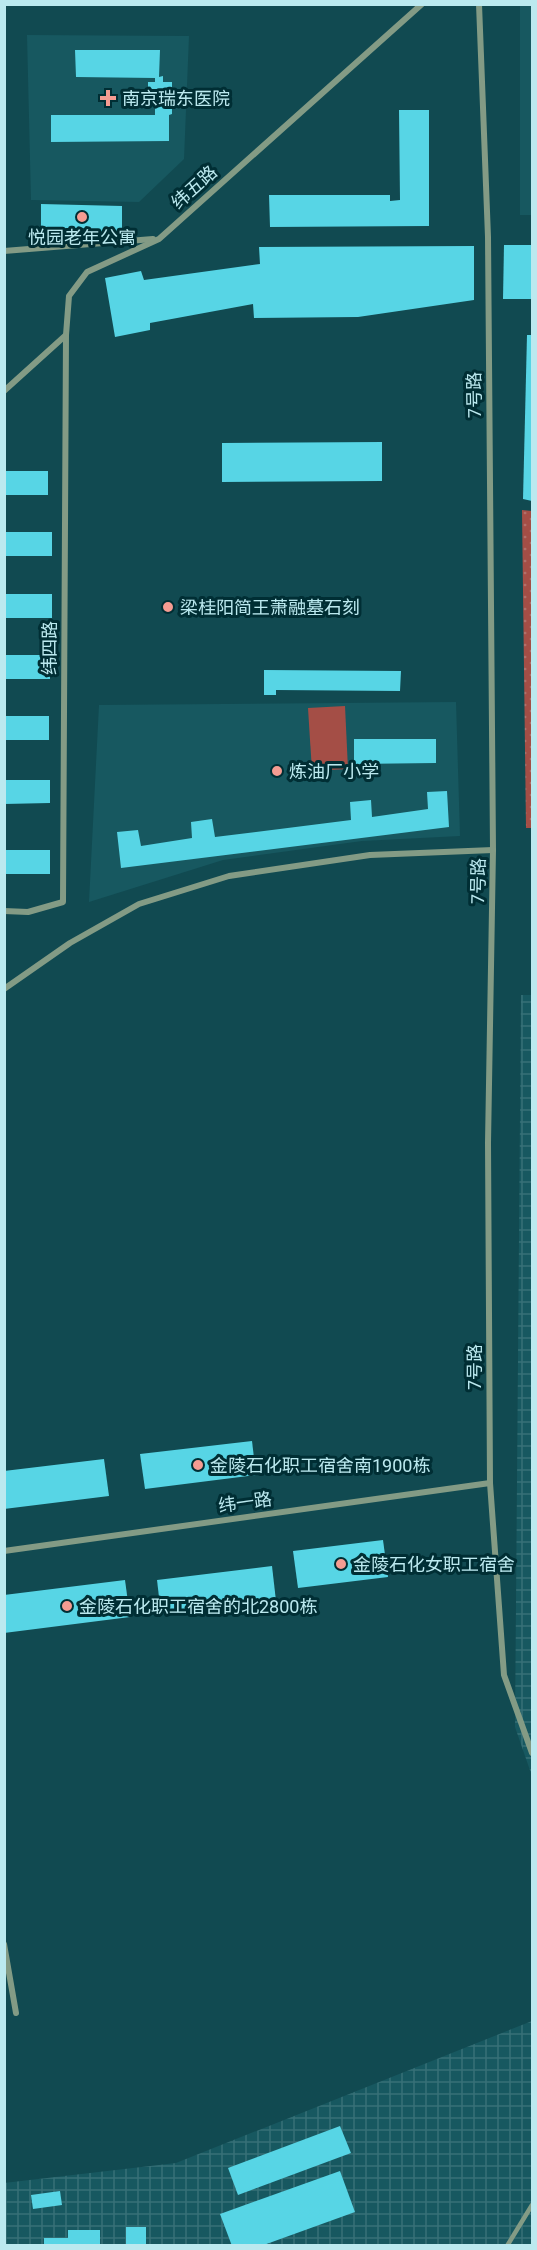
<svg xmlns="http://www.w3.org/2000/svg" width="537" height="2250" viewBox="0 0 537 2250" font-family="Roboto,'Noto Sans SC',sans-serif">
	<style>
		.built { fill: #175860 }
		.industrial { fill: url(#industrial-grid) }
		.grass { fill: #a44e46 }
		.park { fill: url(#park-dots) }
		.building { fill: #57d5e5 }
		.lines { fill: none; stroke-linecap: round; stroke-linejoin: round }
		.lane { stroke: #839b85; stroke-width: 4.5 }
		.street { stroke: #839b85; stroke-width: 6 }
		.poi-dot { fill: #f59c92; stroke: #002e34; stroke-width: 2 }
		.labels { text-anchor: middle; dominant-baseline: central; stroke-width: 6; stroke-linejoin: round; paint-order: stroke }
		.poi-label { font-size: 18px; fill: #bbe9ef; stroke: #002e34; text-anchor: start }
		.street-label { font-size: 18px; fill: #bbe9ef; stroke: #002e34 }
	</style>
	<defs>
		<pattern id="industrial-grid" width="8" height="8" patternUnits="userSpaceOnUse" patternTransform="scale(1.5)"><rect width="8" height="8" fill="#175860"/><path d="M0 4h8M4 0v8" fill="none" stroke="#377077"/></pattern>
		<pattern id="park-dots" width="8" height="8" patternUnits="userSpaceOnUse" patternTransform="scale(1.5)"><rect width="8" height="8" fill="#a44e46"/><path d="M2 2h.1M6 6h.1" fill="none" stroke="#b2706a" stroke-width="1.8" stroke-linecap="round"/></pattern>
	</defs>
	<rect width="100%" height="100%" fill="#114a51"/>
	<!-- built -->
	<g class="built">
		<rect x="520" y="5" width="12" height="210"/>
		<polygon points="27,35 189,36 184,159 139,202 31,200"/>
		<polygon points="456,702 460,836 362,841 223,860 89,902 99,705"/>
	</g>
	<!-- industrial -->
	<g class="industrial">
		<polygon points="521,995 532,995 532,1776 515,1727"/>
		<polygon points="532,2021 532,2245 5,2245 4,2183 176,2163"/>
	</g>
	<!-- grass -->
	<polygon class="grass" points="345,706 348,769 312,771 308,708"/>
	<!-- park -->
	<polygon class="park" points="522,510 532,511 532,828 526,828"/>
	<!-- building -->
	<g class="building">
		<polygon points="75,50 160,50 159,77 163,76 163,82 172,82 172,114 169,115 169,141 51,142 51,115 155,115 155,100 148,100 148,82 155,82 155,78 76,77"/>
		<polygon points="399,110 429,110 429,226 270,227 269,195 390,195 390,201 400,200"/>
		<polygon points="41,204 122,206 122,233 88,233 88,228 41,229"/>
		<polygon points="504,245 532,245 532,299 503,299"/>
		<polygon points="474,246 474,300 358,317 254,318 253,304 150,323 150,330 115,337 105,278 141,271 144,280 260,264 259,247"/>
		<polygon points="527,335 532,335 532,501 523,499"/>
		<polygon points="382,442 382,481 222,482 222,443"/>
		<rect x="4" y="471" width="44" height="24"/>
		<rect x="4" y="532" width="48" height="24"/>
		<rect x="4" y="594" width="48" height="24"/>
		<rect x="4" y="655" width="46" height="24"/>
		<polygon points="264,670 401,671 400,691 276,690 276,695 264,695"/>
		<rect x="4" y="716" width="45" height="24"/>
		<polygon points="354,739 436,739 436,763 354,764"/>
		<polygon points="4,780 50,780 50,803 4,804"/>
		<polygon points="447,791 449,827 121,868 117,832 138,830 141,846 192,838 191,822 212,819 215,837 351,820 350,802 371,800 372,817 428,809 427,792"/>
		<rect x="4" y="850" width="46" height="24"/>
		<polygon points="252,1441 256,1475 145,1489 140,1454"/>
		<polygon points="104,1459 109,1496 4,1509 4,1471"/>
		<polygon points="383,1540 388,1577 298,1588 293,1551"/>
		<polygon points="272,1566 276,1601 161,1614 157,1580"/>
		<polygon points="125,1580 130,1617 4,1633 4,1595"/>
		<polygon points="340,2126 351,2153 238,2195 228,2168"/>
		<polygon points="340,2171 355,2212 261,2246 232,2246 220,2214"/>
		<polygon points="60,2191 62,2205 33,2209 31,2195"/>
		<rect x="126" y="2227" width="20" height="19"/>
		<polygon points="68,2230 100,2230 100,2246 44,2246 44,2238 68,2238"/>
	</g>
	<g class="lines">
		<!-- lane -->
		<polyline class="lane" points="507,2246 532,2205"/>
		<!-- street -->
		<g class="street">
			<polyline points="479,4 488,237 493,850 488,1143 490,1483 504,1675 532,1753"/>
			<polyline points="4,251 153,239"/>
			<polyline points="4,391 66,335 69,296 87,272 159,239 422,4"/>
			<polyline points="4,911 28,912 63,902 66,335"/>
			<polyline points="4,989 70,943 139,904 229,876 370,855 493,850"/>
			<polyline points="4,1551 490,1483"/>
			<polyline points="4,1944 16,2013"/>
		</g>
	</g>
	<!-- markers -->
	<g class="poi-dot">
		<path d="M105 89h6v6h6v6h-6v6h-6v-6h-6v-6h6z"/>
		<circle cx="82" cy="217" r="6"/>
		<circle cx="168" cy="607" r="6"/>
		<circle cx="277" cy="771" r="6"/>
		<circle cx="198" cy="1465" r="6"/>
		<circle cx="341" cy="1564" r="6"/>
		<circle cx="67" cy="1606" r="6"/>
	</g>
	<g class="labels">
		<!-- poi labels -->
		<g class="poi-label">
			<text x="122" y="98">南京瑞东医院</text>
			<text x="82" y="237" text-anchor="middle">悦园老年公寓</text>
			<text x="180" y="607">梁桂阳简王萧融墓石刻</text>
			<text x="289" y="771">炼油厂小学</text>
			<text x="210" y="1465">金陵石化职工宿舍南1900栋</text>
			<text x="353" y="1564">金陵石化女职工宿舍</text>
			<text x="79" y="1606">金陵石化职工宿舍的北2800栋</text>
		</g>
		<!-- street labels -->
		<g class="street-label">
			<text transform="translate(194 187) rotate(-42)">纬五路</text>
			<text transform="translate(474 395) rotate(-91)">7号路</text>
			<text transform="translate(49 648) rotate(-90)">纬四路</text>
			<text transform="translate(478 881) rotate(-89)">7号路</text>
			<text transform="translate(474 1367) rotate(-90)">7号路</text>
			<text transform="translate(245 1502) rotate(-8)">纬一路</text>
		</g>
	</g>
	<!-- border -->
	<rect width="537" height="2250" fill="none" stroke="#bbe9ef" stroke-width="12"/>
</svg>
